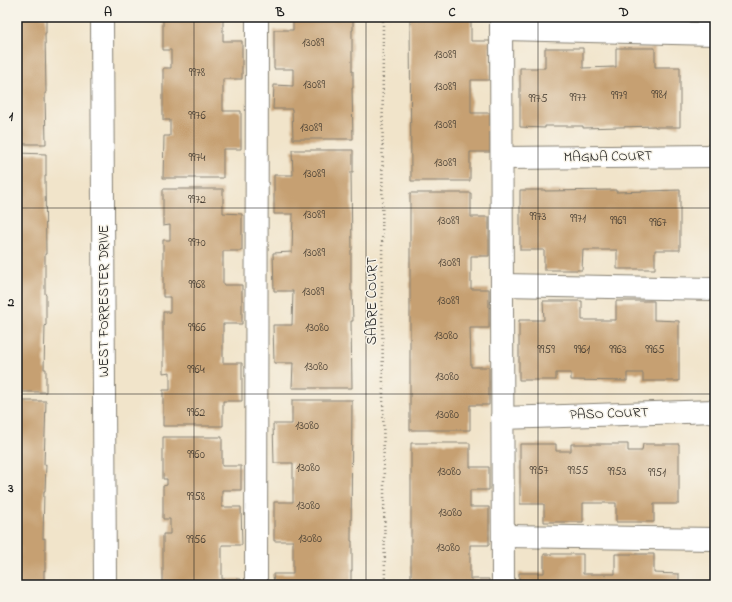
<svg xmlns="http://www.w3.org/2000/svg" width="732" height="602" viewBox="0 0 732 602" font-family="'Indie Flower',sans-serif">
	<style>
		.building { fill: #c6a072 }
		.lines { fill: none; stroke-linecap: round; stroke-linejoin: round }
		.minor-casing { stroke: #868073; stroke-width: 24 }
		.path { stroke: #868073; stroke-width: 2.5; stroke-dasharray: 1 3; stroke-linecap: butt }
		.minor { stroke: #fff; stroke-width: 22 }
		.grid { fill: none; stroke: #1c1c1c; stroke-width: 1; stroke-opacity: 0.55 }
		.labels { text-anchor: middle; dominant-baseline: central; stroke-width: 3; stroke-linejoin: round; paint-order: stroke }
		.number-label { font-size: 12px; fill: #463d32 }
		.street-label { font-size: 14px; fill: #1c1c1c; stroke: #f7f3e8 }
		.neatline { fill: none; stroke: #1c1c1c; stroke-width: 1.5 }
		.grid-label { font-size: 13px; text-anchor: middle; font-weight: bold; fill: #1c1c1c }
	</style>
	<rect width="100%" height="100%" fill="#f7f3e8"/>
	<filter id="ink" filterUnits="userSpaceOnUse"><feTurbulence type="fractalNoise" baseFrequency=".025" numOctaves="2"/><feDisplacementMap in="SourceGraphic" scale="8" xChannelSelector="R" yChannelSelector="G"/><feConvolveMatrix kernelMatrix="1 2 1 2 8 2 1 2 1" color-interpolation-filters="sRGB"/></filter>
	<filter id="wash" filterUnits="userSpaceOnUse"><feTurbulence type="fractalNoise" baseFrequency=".012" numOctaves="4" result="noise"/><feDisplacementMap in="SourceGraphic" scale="16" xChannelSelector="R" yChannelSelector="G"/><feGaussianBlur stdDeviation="0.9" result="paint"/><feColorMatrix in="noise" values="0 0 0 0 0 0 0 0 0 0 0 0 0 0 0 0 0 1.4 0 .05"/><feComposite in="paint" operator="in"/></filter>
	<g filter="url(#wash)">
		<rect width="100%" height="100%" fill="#f1e4ca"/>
		<g id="blocks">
			<!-- building -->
			<g class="building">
				<polygon points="17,17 46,17 46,33 45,33 46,93 45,93 46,144 17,144"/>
				<polygon points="163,17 223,17 223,41 242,41 242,79 223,79 223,111 241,111 241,149 223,149 223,178 163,178 164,136 170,136 170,120 163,120 163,68 171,68 171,50 163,50"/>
				<polygon points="293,17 353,17 353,30 352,30 352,71 353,71 353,88 352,88 353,139 293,139 292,109 273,109 274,85 293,86 293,69 274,69 274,30 293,30"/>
				<polygon points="410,17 471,17 471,41 490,41 490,80 471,80 471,113 490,113 490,152 470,152 470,181 411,181"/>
				<polygon points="545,48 583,48 583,68 616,67 616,48 655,48 655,67 680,67 680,127 655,127 655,126 583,128 583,126 545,126 545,128 520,127 520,68 545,68"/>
				<polygon points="292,150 353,150 353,172 351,172 352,250 351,250 351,291 352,291 353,321 351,321 352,388 292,388 293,363 274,363 273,325 292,325 293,291 274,291 273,253 292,252 293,214 274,214 274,175 293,175"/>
				<polygon points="17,153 46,154 46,176 45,176 46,254 45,254 45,294 46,295 46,325 45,326 44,369 46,369 46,392 17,392"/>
				<polygon points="163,189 223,189 223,213 242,214 242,251 223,251 223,285 242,285 242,324 223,324 223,363 242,363 242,401 223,401 223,426 163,426 163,390 170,390 170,372 163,373 163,312 170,312 170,297 163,297 163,240 170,240 170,225 163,226"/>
				<polygon points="520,190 545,190 545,191 616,190 616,192 680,190 680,250 655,250 655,269 617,269 617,250 583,250 582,270 544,270 544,250 520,250"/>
				<polygon points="410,193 471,193 471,217 489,217 489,256 471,256 471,289 489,289 489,328 470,328 471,367 489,367 489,405 470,405 470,430 410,430"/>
				<polygon points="543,301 582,301 582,320 616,320 616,301 654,301 654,320 679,321 679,381 643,381 643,373 627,373 627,381 571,380 571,373 556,373 556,380 519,380 519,320 544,320"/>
				<polygon points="292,400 352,400 351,541 352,541 352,571 351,571 351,585 274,585 273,574 293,574 293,541 274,541 274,502 293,502 293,463 274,463 273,424 292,424"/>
				<polygon points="17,401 46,401 44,465 46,464 45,491 44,491 43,539 45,538 45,571 44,570 44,585 17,585"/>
				<polygon points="163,437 222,437 222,466 241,466 241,490 222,490 222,507 241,507 242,545 222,545 222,579 241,579 241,585 163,585 163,534 170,534 170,519 163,519 163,486 167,485 167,479 163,479"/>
				<polygon points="411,443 470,443 470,467 489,467 489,490 470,490 470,507 489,507 489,545 470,545 470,579 489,579 489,585 411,585"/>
				<polygon points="520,444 556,444 556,451 571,451 571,444 628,444 628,451 642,451 643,444 679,444 679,504 654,504 654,522 616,522 616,503 583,503 583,522 544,522 544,504 520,504"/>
				<polygon points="544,554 583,554 583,574 615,574 615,554 654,554 654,573 679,574 679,585 519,585 519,573 544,573"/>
			</g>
		</g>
	</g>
	<g filter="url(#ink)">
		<use href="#blocks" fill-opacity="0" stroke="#868073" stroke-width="1"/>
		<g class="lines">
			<defs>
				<g id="minor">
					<polyline points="102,17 105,585"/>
					<polyline points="501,17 503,585"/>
					<polyline points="501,29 715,34"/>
					<polyline points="502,158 715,156"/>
					<polyline points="502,285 715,289"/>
					<polyline points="502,418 715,411"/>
					<polyline points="503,536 715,539"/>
					<polyline points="256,585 257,17"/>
				</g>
			</defs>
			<!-- minor casing -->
			<use href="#minor" class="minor-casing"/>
			<!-- path -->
			<polyline class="path" points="383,17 382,293 385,585"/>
			<!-- minor -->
			<use href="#minor" class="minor"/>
		</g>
	</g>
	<!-- grid -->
	<path class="grid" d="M194 17V585M366 17V585M538 17V585M17 208H715M17 394H715"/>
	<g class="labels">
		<!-- number labels -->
		<g class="number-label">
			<text x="313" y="43">13089</text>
			<text x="445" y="55">13089</text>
			<text x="197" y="73">9978</text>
			<text x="314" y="85">13089</text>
			<text x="445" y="87">13089</text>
			<text x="659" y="95">9981</text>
			<text x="619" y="96">9979</text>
			<text x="578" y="98">9977</text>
			<text x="538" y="99">9975</text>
			<text x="197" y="116">9976</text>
			<text x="445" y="125">13089</text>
			<text x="311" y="128">13089</text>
			<text x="197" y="158">9974</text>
			<text x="445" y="163">13089</text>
			<text x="314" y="174">13089</text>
			<text x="197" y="200">9972</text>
			<text x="314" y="215">13089</text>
			<text x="538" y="217">9973</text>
			<text x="578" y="219">9971</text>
			<text x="448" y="221">13089</text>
			<text x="618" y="221">9969</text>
			<text x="658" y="223">9967</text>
			<text x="197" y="243">9970</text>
			<text x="314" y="253">13089</text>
			<text x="449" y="263">13089</text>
			<text x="197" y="285">9968</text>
			<text x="313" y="292">13089</text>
			<text x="448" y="301">13089</text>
			<text x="197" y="328">9966</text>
			<text x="317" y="328">13080</text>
			<text x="446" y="336">13080</text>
			<text x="546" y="350">9959</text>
			<text x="582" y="350">9961</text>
			<text x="618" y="350">9963</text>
			<text x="655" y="350">9965</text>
			<text x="316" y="367">13080</text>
			<text x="196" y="370">9964</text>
			<text x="447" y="377">13080</text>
			<text x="196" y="413">9962</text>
			<text x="447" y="415">13080</text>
			<text x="307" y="426">13080</text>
			<text x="196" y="455">9960</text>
			<text x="308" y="468">13080</text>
			<text x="539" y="471">9957</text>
			<text x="578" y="471">9955</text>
			<text x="449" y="472">13080</text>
			<text x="617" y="472">9953</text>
			<text x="657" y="473">9951</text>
			<text x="196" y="497">9958</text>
			<text x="308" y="506">13080</text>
			<text x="450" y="513">13080</text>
			<text x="310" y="539">13080</text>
			<text x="196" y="540">9956</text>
			<text x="448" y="548">13080</text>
		</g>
		<!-- street labels -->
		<g class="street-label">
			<text transform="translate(608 157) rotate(-1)">MAGNA COURT</text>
			<text transform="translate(104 301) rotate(-90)">WEST FORRESTER DRIVE</text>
			<text transform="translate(372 301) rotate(-90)">SABRE COURT</text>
			<text transform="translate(609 414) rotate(-2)">PASO COURT</text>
		</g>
	</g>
	<!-- margin -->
	<rect width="732" height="602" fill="none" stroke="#f7f3e8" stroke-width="44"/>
	<rect x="22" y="22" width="688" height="558" class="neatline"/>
	<g class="grid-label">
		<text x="108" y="16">A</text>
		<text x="280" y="16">B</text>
		<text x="452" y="16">C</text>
		<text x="624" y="16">D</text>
		<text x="11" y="120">1</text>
		<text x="11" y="306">2</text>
		<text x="11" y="492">3</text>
	</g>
</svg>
